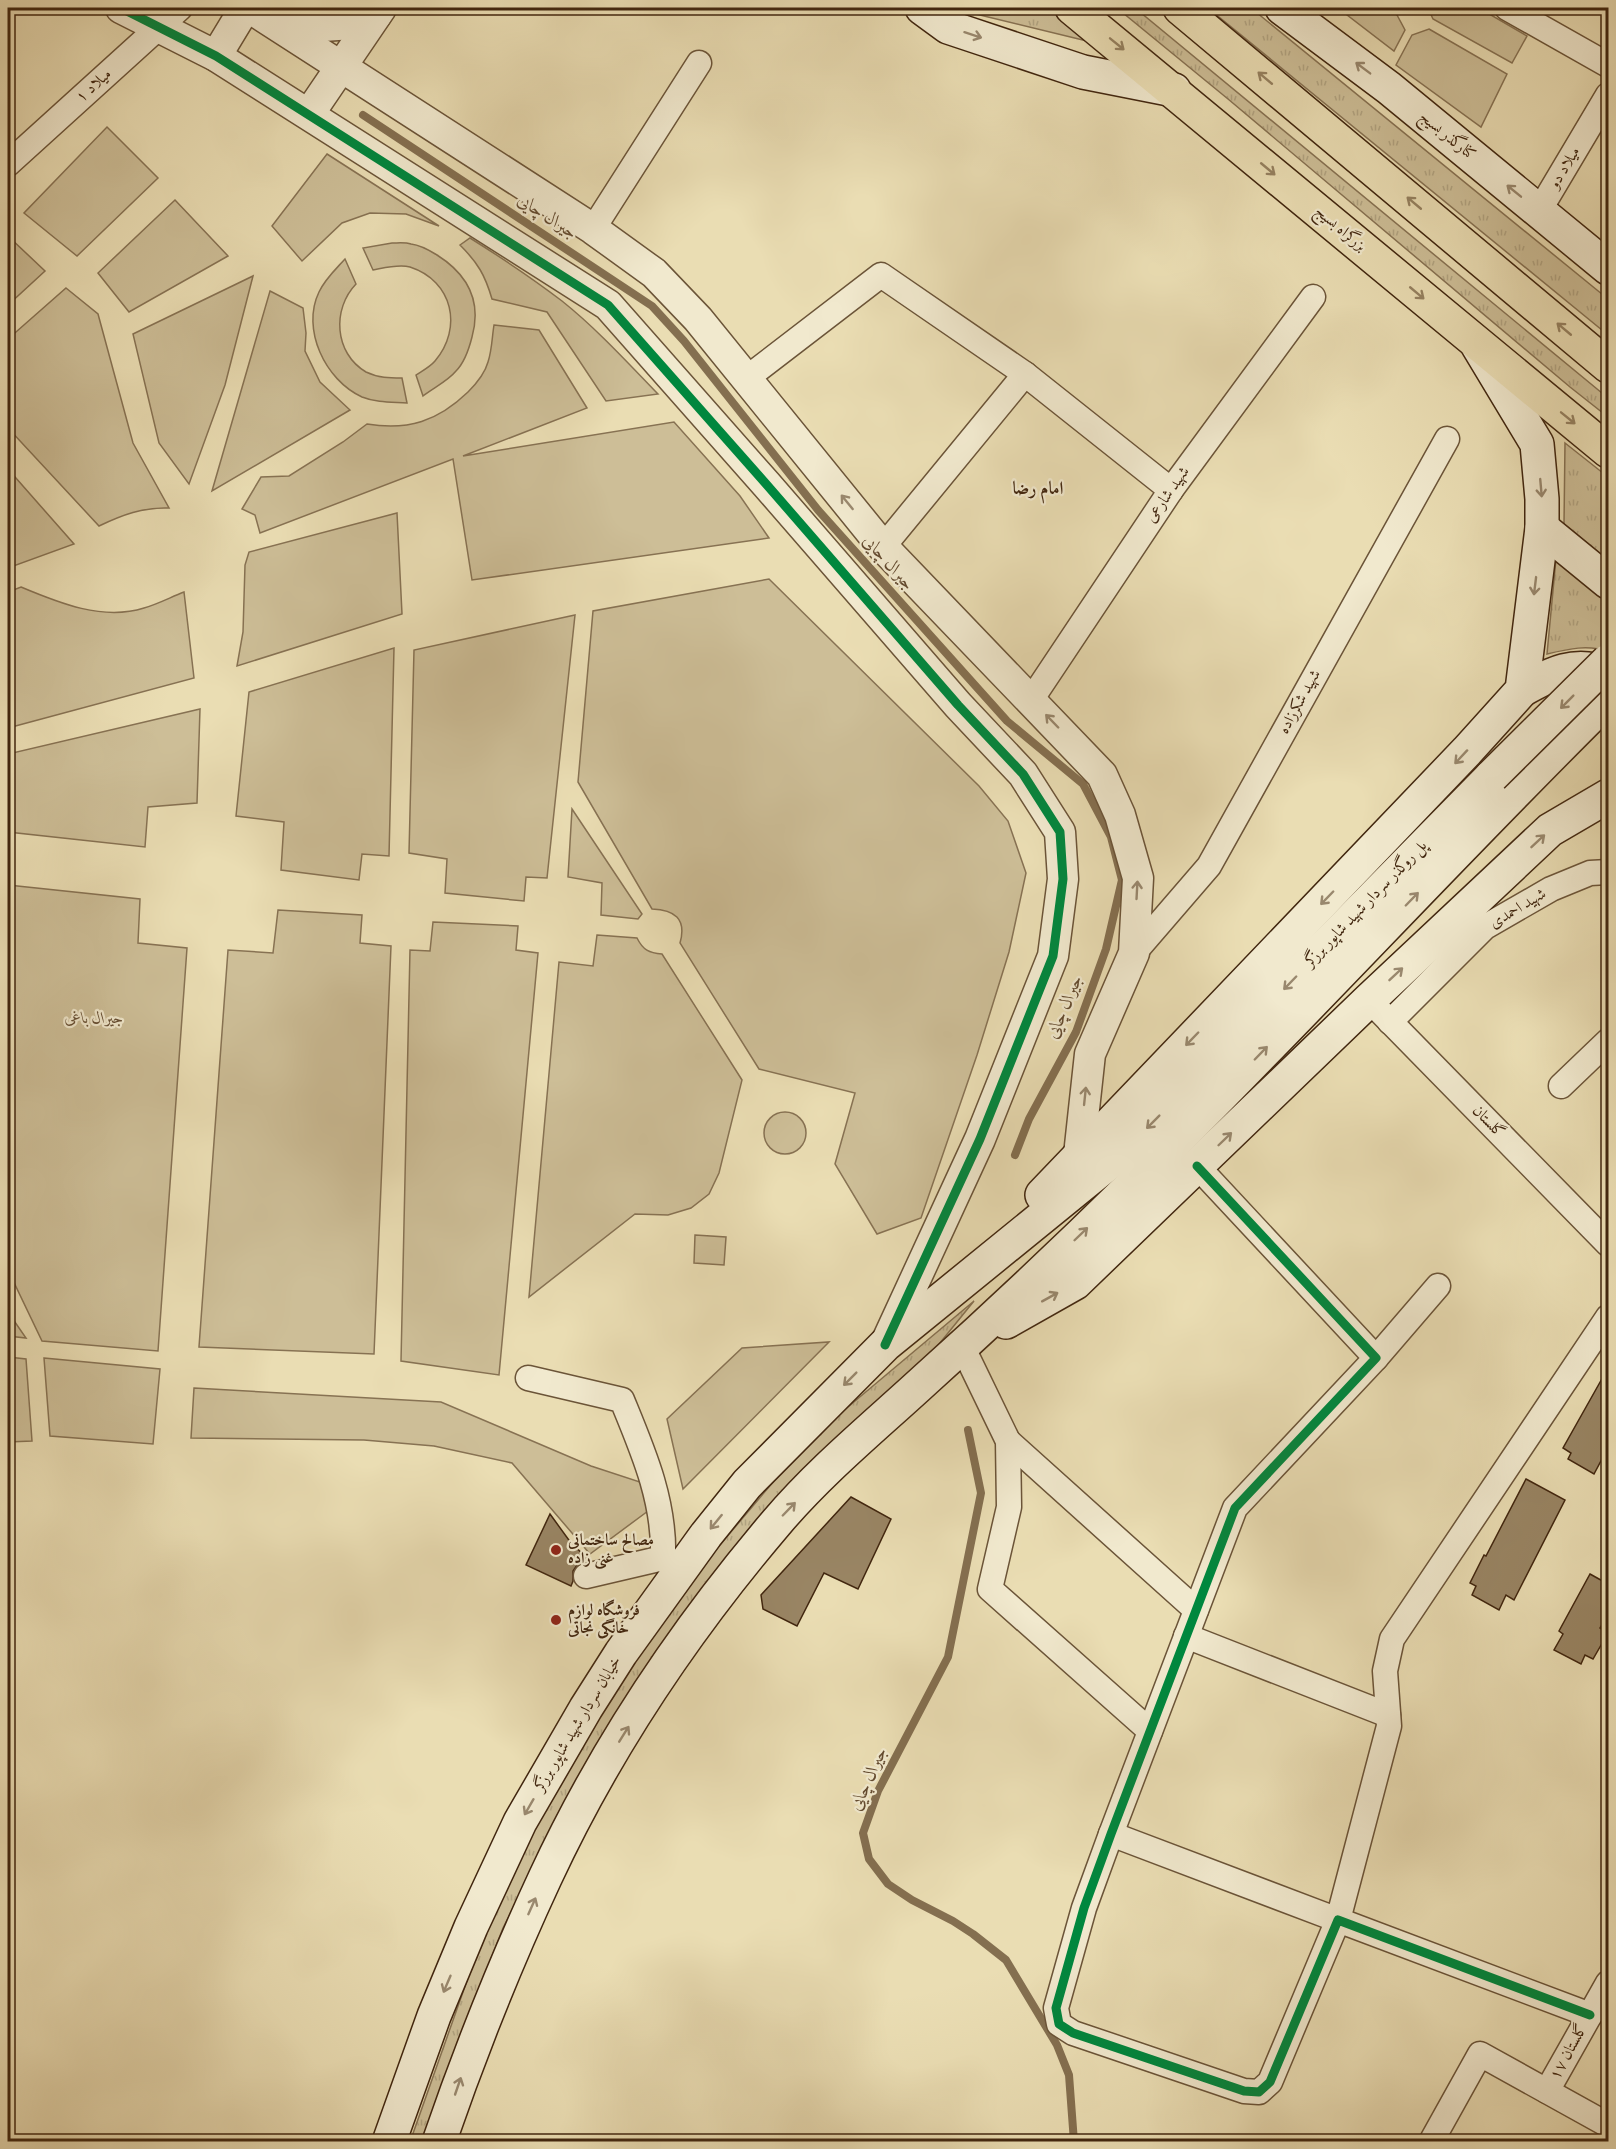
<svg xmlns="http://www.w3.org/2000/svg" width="1616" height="2149" viewBox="0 0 1616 2149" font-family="'IM FELL English',Amiri,serif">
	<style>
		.grass { fill: url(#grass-tufts); stroke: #877253; stroke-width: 1.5 }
		.park { fill: #cdbe97; stroke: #877253; stroke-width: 1.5 }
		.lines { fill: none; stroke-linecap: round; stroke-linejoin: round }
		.stream { stroke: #846f50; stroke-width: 8 }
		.building { fill: #998564; stroke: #41260f; stroke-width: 1.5 }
		.minor-casing { stroke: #6b5438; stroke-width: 27 }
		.tertiary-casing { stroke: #6b5438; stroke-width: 33 }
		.secondary-casing { stroke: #41260f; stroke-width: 36 }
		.trunk-casing { stroke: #41260f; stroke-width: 36 }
		.minor { stroke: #f1e9ce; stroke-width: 24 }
		.tertiary { stroke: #f1e9ce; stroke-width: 30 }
		.secondary { stroke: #f1e9ce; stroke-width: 33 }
		.trunk { stroke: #eaddb3; stroke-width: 33 }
		.secondary-bridge-casing { stroke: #41260f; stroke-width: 36; stroke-linecap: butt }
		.secondary-bridge { stroke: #f1e9ce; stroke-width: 33 }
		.cycleway-casing { stroke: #f1e9ce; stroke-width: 13 }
		.cycleway { stroke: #00873e; stroke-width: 9 }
		.oneway { stroke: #99886e }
		.oneway2 { stroke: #968261 }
		.poi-dot { fill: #8f2418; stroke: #f1e9ce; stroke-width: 2 }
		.labels { text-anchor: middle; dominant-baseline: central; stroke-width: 4.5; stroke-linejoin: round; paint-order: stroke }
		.street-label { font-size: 16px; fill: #41260f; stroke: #f1e9ce }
		.park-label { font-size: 16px; font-style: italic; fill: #644c31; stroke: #f1e9ce }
		.poi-label { font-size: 16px; font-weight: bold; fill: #41260f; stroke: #f1e9ce; text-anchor: start }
		.water-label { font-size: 18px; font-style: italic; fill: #634a2f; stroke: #f1e9ce }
		.neighbourhood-label { font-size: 18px; font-weight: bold; fill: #41260f; stroke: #f1e9ce }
	</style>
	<defs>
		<pattern id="grass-tufts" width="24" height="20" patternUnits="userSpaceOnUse" patternTransform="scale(1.5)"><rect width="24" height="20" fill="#cdbe97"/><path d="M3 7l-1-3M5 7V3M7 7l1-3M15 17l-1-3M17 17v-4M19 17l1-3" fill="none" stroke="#b1a381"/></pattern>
	</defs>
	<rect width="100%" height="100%" fill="#eaddb3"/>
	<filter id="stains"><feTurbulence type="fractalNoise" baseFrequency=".00333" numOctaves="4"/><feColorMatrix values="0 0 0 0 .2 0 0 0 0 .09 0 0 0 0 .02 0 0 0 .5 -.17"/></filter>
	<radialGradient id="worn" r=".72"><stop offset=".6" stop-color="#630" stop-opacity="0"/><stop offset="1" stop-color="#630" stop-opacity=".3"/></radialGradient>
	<!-- grass -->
	<g class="grass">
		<polygon points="951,8 1050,8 1091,42"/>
		<polygon points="1117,8 1135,8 1608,398 1608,417 1570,387 1228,99"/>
		<polygon points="1208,8 1251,8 1608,299 1608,335"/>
		<polygon points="1565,443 1608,477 1608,560 1564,524"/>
		<path d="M1556 559 1608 602V652C1589 644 1568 649 1547 654Z"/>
		<polygon points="974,1301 565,1805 503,1928 463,2031 425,2141 410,2142 487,1924 549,1800 617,1684 692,1578 774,1481 836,1417"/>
	</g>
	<!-- park -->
	<g class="park">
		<polygon points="1338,8 1385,8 1397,15 1405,30 1394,51"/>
		<polygon points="1428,8 1479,8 1527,36 1512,63 1433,19"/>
		<polygon points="1429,29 1507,74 1481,127 1396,65 1412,35"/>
		<polygon points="107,127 158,178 77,256 24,213"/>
		<polygon points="327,154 439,226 406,214 370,213 342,223 302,261 272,226"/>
		<polygon points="175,200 228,256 129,312 98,273"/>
		<polygon points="8,236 45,271 8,305"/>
		<path d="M470 238C502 258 532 278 562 301 597 329 627 362 658 394L606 401 547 312 492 299C485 275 478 263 460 245Z"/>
		<path d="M392 243C398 243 405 242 411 244 420 245 429 250 437 255 467 274 482 301 472 337 469 349 465 362 456 371 448 381 433 388 423 396L416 375C422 371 430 367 435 361 463 328 453 281 410 267 398 264 384 268 373 270L363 248Z"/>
		<path d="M345 259 356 284C332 309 334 353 366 372 378 378 390 378 402 378L407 403C392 402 377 403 362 397 325 380 301 329 319 292 325 279 336 269 345 259Z"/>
		<polygon points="253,276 225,385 189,484 159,443 133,334"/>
		<path d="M66 288 98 314 133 443 169 508C143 507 122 515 99 526L8 428V339Z"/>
		<polygon points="270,291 303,308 306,333 305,351 320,382 350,410 212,491"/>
		<path d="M494 325 539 330 587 408 463 456 674 422 740 496 769 538 472 580 453 459 260 533 255 515 242 509 261 477 289 476 343 442 367 424C408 431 438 421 468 392 476 384 485 373 488 362 492 350 492 337 494 325Z"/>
		<polygon points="8,469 74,544 8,568"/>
		<polygon points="397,513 402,614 237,666 243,632 245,565 249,552"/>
		<path d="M769 579 979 786 1008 821 1026 873 1009 952 977 1055 921 1218 877 1234 835 1164 855 1093 759 1069 680 943C687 918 674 910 652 909L578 782 593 611Z"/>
		<path d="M21 587C59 603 103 621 144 608 158 604 171 597 184 592L194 678 8 728V592Z"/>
		<polygon points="575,615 547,878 526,877 524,901 445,893 447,859 409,853 414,650"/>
		<polygon points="394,648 389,856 362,854 359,880 281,870 284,822 236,816 249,692"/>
		<polygon points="200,709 197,803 148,807 145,847 8,832 8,754"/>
		<polygon points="572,809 642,914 638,919 601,915 602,883 568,877"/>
		<polygon points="8,885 140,899 138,943 187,948 158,1351 42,1341 8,1270"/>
		<polygon points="278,910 362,915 360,943 391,946 374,1354 199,1347 228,950 273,953"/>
		<polygon points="433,922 518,926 516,950 538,953 499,1375 401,1361 410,950 430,951"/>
		<path d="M597 935 637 938C643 950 649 953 662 954L742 1080 719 1173 709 1194 691 1208 668 1215 635 1214 529 1297 559 962 593 966Z"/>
		<circle cx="785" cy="1133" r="21"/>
		<polygon points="695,1235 726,1237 724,1265 694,1263"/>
		<polygon points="8,1312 26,1338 8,1336"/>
		<polygon points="829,1342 683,1489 667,1419 742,1348"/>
		<polygon points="8,1357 26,1359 32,1441 8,1442"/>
		<polygon points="44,1358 160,1369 153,1444 50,1436"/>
		<polygon points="194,1388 441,1402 591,1466 643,1483 648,1511 590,1554 512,1463 434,1446 364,1440 191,1438"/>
	</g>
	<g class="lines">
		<!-- stream -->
		<g class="stream">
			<polyline points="363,115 652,306 684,341 818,510 1007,721 1083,784 1111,837 1122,880 1106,949 1076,1032 1029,1119 1015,1155"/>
			<polyline points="968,1430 981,1493 948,1657 878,1791 863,1833 869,1859 888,1884 912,1900 953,1921 973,1934 1006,1960 1057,2045 1069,2075 1074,2142"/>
		</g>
	</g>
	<!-- building -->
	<g class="building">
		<polygon points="1608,1368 1608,1462 1602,1459 1594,1474 1568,1459 1571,1453 1563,1448"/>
		<polygon points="1526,1479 1565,1500 1514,1600 1506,1595 1499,1610 1472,1595 1476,1586 1470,1583 1484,1555 1486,1556"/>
		<polygon points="851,1497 891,1519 858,1589 824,1573 797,1626 763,1609 761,1595"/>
		<polygon points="550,1514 571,1543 586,1557 583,1562 577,1565 573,1571 573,1581 571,1586 526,1565"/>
		<polygon points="1590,1574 1608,1584 1608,1614 1600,1628 1608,1633 1593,1659 1585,1655 1581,1664 1554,1650 1563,1634 1559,1631"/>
	</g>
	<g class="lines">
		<defs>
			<g id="minor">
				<polyline points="1507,8 1608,65"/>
				<polyline points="8,164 180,8"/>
				<polyline points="1539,211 1608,95"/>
				<polyline points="593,229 699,63"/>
				<polyline points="747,378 881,275 1025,374 1171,490"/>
				<polyline points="883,547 1025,374"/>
				<polyline points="1031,700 1171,490 1313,297"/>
				<polyline points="1134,953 1209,866 1447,439"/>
				<polyline points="1369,1000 1608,1244"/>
				<polyline points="1390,1022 1485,927 1551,889 1590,873 1608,872"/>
				<polyline points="1561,1086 1608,1041"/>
				<polyline points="1197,1166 1376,1358 1235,1508 1111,1834 1084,1908 1056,2008 1059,2024 1073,2033 1244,2091 1259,2092 1270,2082 1338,1920 1590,2015"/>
				<polyline points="962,1346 1008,1441 1009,1507 990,1589 1150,1731"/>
				<polyline points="1376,1358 1438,1286"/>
				<path d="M528 1378 622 1400C643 1451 665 1501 663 1558L681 1568"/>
				<polyline points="1008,1441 1196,1610"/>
				<polyline points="586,1576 663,1558"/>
				<polyline points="1186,1636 1388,1715"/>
				<polyline points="1111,1834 1338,1920 1389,1726 1385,1671 1392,1639 1608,1317"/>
				<polyline points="1547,2091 1608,1983"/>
				<polyline points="1431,2142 1480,2054 1608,2125"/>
			</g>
			<g id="tertiary">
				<polyline points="121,8 216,56 608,305 767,485 958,705 1023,774 1060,832 1063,879 1053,956 980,1139 885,1345"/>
				<polyline points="250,8 593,229 654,273 698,319 883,547 1102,775 1120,815 1138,878 1134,953 1090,1054 1079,1155"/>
				<polyline points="294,8 295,10 323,26 353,24 376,15"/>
				<polyline points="216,56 245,8"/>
				<polyline points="309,114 381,8"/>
			</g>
			<g id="secondary">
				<polyline points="922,8 948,27 1083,72 1174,90"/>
				<polyline points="1282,8 1389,88 1608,268"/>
				<polyline points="1542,528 1608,582"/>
				<path d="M1522 690C1552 673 1575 661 1608 674"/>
				<polyline points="1042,1195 1467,751 1522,690 1542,528 1542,499 1537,444 1478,346"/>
				<polyline points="1006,1322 1075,1283 1369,1000 1550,830 1608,796"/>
				<polyline points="389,2142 434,2016 471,1927 520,1822 586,1708 621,1653 706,1535 747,1484 885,1345 1126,1149 1492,776"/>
				<path d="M439 2142C470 2052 505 1964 545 1878 604 1751 685 1630 776 1523 821 1470 875 1426 926 1379 996 1316 1065 1251 1132 1185 1294 1026 1447 858 1608 699"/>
			</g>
			<g id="trunk">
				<polyline points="1072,8 1608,451"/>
				<polyline points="1180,8 1608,366"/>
			</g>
		</defs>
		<!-- minor casing -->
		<use href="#minor" class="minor-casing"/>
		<!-- tertiary casing -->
		<use href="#tertiary" class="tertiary-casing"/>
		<!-- secondary casing -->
		<use href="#secondary" class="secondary-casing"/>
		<!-- trunk casing -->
		<use href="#trunk" class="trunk-casing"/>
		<!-- minor -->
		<use href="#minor" class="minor"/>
		<!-- tertiary -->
		<use href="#tertiary" class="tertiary"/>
		<!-- secondary -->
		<use href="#secondary" class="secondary"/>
		<!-- trunk -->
		<use href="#trunk" class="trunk"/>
		<defs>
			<polyline id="secondary-bridge" points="1492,776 1608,661"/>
		</defs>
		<!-- secondary-bridge casing -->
		<use href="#secondary-bridge" class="secondary-bridge-casing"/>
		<!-- secondary-bridge -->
		<use href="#secondary-bridge" class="secondary-bridge"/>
		<defs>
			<g id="cycleway">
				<polyline points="121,8 216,56 608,305 767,485 958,705 1023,774 1060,832 1063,879 1053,956 980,1139 885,1345"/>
				<polyline points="1197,1166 1376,1358 1235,1508 1111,1834 1084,1908 1056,2008 1059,2024 1073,2033 1244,2091 1259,2092 1270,2082 1338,1920 1590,2015"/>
			</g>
		</defs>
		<!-- cycleway casing -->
		<use href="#cycleway" class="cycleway-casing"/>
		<!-- cycleway -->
		<use href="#cycleway" class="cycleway"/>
	</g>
	<!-- one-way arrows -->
	<defs><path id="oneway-shaft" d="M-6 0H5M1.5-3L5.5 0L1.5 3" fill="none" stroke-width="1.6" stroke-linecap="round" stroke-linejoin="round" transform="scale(1.5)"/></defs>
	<g class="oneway">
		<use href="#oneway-shaft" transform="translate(973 35) rotate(18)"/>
		<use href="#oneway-shaft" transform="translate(1363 68) rotate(-143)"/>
		<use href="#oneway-shaft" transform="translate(1514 191) rotate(-141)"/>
		<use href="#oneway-shaft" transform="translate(1541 488) rotate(85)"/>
		<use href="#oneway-shaft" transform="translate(847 502) rotate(-129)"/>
		<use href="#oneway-shaft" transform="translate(1535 586) rotate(97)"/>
		<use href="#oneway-shaft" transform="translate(1567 702) rotate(135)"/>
		<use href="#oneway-shaft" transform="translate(1052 721) rotate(-134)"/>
		<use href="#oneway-shaft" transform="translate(1461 757) rotate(133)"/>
		<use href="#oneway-shaft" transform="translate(1538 841) rotate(-43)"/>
		<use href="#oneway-shaft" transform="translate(1137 890) rotate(-87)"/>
		<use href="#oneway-shaft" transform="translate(1327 898) rotate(134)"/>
		<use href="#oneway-shaft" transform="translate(1412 899) rotate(-46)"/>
		<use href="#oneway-shaft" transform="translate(1396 974) rotate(-43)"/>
		<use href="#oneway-shaft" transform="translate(1290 983) rotate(134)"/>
		<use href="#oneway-shaft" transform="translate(1192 1039) rotate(134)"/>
		<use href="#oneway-shaft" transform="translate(1261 1053) rotate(-46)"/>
		<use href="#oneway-shaft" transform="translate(1085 1096) rotate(-84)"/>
		<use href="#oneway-shaft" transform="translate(1153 1122) rotate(135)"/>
		<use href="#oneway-shaft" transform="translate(1225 1139) rotate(-44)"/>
		<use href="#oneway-shaft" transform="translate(1081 1234) rotate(-44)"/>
		<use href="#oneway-shaft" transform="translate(1050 1297) rotate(-29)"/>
		<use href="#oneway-shaft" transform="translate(850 1379) rotate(135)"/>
		<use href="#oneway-shaft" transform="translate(789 1509) rotate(-46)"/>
		<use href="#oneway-shaft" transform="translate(716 1522) rotate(129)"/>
		<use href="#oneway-shaft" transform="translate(624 1734) rotate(-58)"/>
		<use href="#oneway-shaft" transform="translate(529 1807) rotate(120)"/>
		<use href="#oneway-shaft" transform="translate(532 1906) rotate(-66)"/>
		<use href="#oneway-shaft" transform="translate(447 1984) rotate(113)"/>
		<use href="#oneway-shaft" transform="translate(458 2086) rotate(-71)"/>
	</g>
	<g class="oneway2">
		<use href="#oneway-shaft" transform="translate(1117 44) rotate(39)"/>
		<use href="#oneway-shaft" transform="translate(1265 78) rotate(-140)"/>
		<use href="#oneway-shaft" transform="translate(1268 169) rotate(40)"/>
		<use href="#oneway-shaft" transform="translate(1414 203) rotate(-140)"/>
		<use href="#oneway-shaft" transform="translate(1417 293) rotate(40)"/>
		<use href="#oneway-shaft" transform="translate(1564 329) rotate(-140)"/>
		<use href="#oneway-shaft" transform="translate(1568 418) rotate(39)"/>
	</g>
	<!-- markers -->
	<g class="poi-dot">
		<circle cx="556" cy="1550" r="6"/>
		<circle cx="556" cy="1620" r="6"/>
	</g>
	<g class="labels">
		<!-- street labels -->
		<g class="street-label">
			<text transform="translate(94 86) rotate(-42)">میلاد ۱</text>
			<text transform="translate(1447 136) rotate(39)">کنارگذر بسیج</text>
			<text transform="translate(1565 168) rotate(-59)">میلاد دو</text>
			<text transform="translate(1340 229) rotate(40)">بزرگراه بسیج</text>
			<text transform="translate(1168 495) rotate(-55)">شهید شارعی</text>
			<text transform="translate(1300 702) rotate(-61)">شهید شکرزاده</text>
			<text transform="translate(1366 904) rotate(-46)">پل روگذر سردار شهید شاپور برزگر</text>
			<text transform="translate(1518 909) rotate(-31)">شهید احمدی</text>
			<text transform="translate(1488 1122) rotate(46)">گلستان</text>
			<text transform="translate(578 1724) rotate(-59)">خیابان سردار شهید شاپور برزگر</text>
			<text transform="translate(1569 2052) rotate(-61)">گلستان ۱۷</text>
		</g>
		<!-- park labels -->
		<g class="park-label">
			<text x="94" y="1019">جیرال باغی</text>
		</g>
		<!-- poi labels -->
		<g class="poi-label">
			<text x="568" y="1541">مصالح ساختمانی<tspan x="568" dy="18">غنی زاده</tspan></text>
			<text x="568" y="1611">فروشگاه لوازم<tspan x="568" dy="18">خانگی نجاتی</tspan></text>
		</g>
		<!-- water labels -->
		<g class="water-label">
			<text transform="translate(547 217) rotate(33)">جیرال چایی</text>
			<text transform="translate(888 563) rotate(48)">جیرال چایی</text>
			<text transform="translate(1065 1007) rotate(-67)">جیرال چایی</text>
			<text transform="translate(869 1779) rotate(-66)">جیرال چایی</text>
		</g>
		<!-- neighbourhood labels -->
		<g class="neighbourhood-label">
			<text x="1038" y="489">امام رضا</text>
		</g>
	</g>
	<!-- margin -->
	<rect width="1616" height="2149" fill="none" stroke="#eaddb3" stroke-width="30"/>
	<rect x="9" y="9" width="1598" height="2131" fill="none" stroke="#41260f" stroke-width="3"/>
	<rect x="15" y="15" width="1586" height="2119" fill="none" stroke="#41260f" stroke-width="1.5"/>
	<rect width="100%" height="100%" filter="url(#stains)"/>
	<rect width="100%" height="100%" fill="url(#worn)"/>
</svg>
